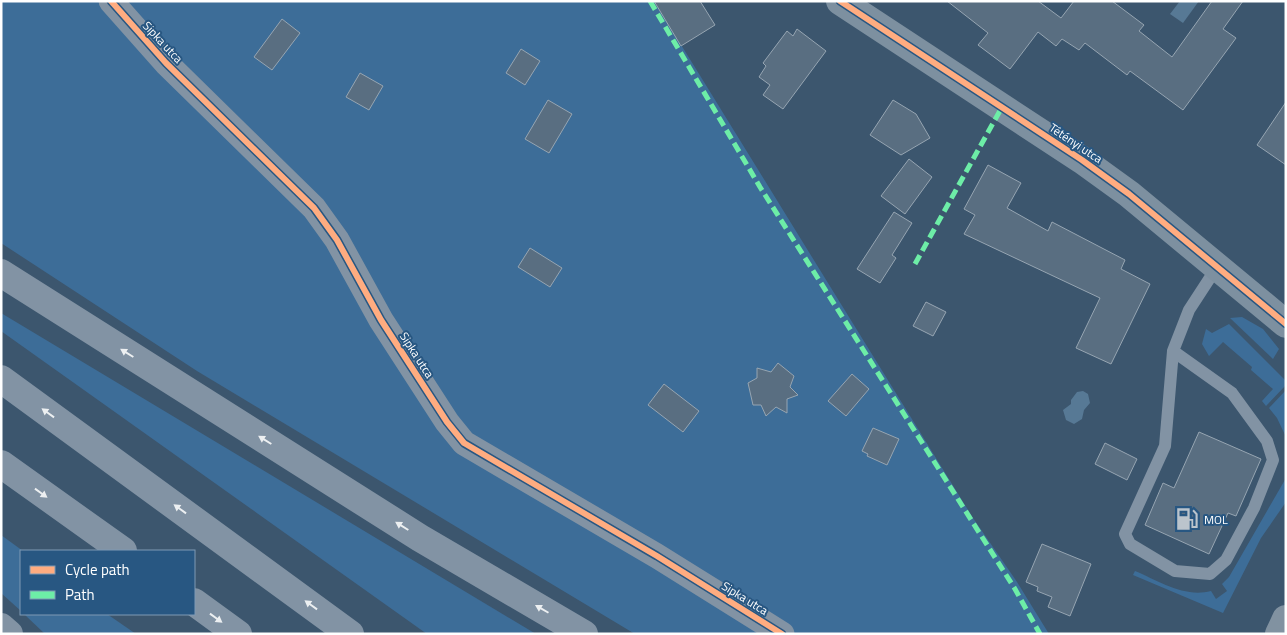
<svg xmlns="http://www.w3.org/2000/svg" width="1287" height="635" viewBox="0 0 1287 635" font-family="'Titillium Web',sans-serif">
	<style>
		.green { fill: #3d6d98 }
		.water { fill: #577995 }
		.building { fill: #596e81; stroke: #96a5b2 }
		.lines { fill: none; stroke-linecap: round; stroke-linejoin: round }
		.lane { stroke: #8293a4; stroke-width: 12 }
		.street { stroke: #8293a4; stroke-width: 25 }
		.secondary { stroke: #7d90a0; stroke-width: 28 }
		.primary { stroke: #8192a1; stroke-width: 28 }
		.highway { stroke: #8293a4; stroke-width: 28 }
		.quiet { stroke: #6deda7; stroke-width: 5; stroke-dasharray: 10 5; stroke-linecap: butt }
		.cycleway-casing { stroke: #285782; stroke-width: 9 }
		.cycleway { stroke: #ffac80; stroke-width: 6 }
		.oneway { fill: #eceff1 }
		.labels { text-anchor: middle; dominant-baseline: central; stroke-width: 4; stroke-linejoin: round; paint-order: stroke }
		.street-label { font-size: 12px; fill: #fff; stroke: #285782 }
		.poi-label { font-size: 12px; fill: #fff; stroke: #285782; text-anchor: start }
	</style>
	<rect width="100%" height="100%" fill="#3c566e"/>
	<!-- green -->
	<g class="green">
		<polygon points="1,1 654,1 973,518 1017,582 1049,634 635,634 197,371 1,243"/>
		<polygon points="1,313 536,634 427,634 1,331"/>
		<polygon points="1242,317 1263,329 1279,349 1273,359 1230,318"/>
		<polygon points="1229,324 1286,381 1286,385 1266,406 1262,401 1273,389 1251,370 1252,367 1223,342 1209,356 1202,344 1206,329 1212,333"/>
		<polygon points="1286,390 1286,437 1277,418 1269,408"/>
		<path d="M1286 478V502L1261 538 1223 613 1133 575 1135 571C1159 581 1184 598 1211 591L1216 599 1227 591 1222 584 1229 577Z"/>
		<polygon points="1,535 23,551 21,611 1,593"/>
		<polygon points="24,614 107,614 136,634 45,634"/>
	</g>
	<!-- water -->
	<g class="water">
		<polygon points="1180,1 1199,1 1183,23 1170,14"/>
		<polygon points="1083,391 1088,394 1090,403 1084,410 1082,419 1074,424 1066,420 1063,410 1071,404 1071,400 1077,392"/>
	</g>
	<!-- building -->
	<g class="building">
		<polygon points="654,1 700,1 715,25 681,46"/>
		<polygon points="947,1 1038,1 1061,18 1074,1 1112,1 1144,25 1139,31 1172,57 1212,1 1243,1 1223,29 1236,38 1183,110 1130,71 1127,75 1085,43 1079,50 1062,39 1056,46 1038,32 1010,69 978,45 988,33"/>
		<polygon points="282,19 300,33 272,70 254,57"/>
		<polygon points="797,29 826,51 783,109 763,95 770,85 759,77 766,66 763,63 787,31 793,36"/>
		<polygon points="521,49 540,61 525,85 506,73"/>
		<polygon points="360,73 383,86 369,110 346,97"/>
		<polygon points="548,100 572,114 549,153 525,139"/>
		<polygon points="893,100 916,114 930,138 901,155 870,135"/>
		<polygon points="1286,102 1286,165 1257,145"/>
		<polygon points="909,159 932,177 905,214 881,196"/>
		<polygon points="988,165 1021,183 1007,208 1048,231 1052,222 1125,260 1121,269 1150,284 1111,364 1076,348 1100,298 964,234 975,215 964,209"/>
		<polygon points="894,212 912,223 892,255 896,258 880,283 857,269"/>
		<polygon points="530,248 562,268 550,287 518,267"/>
		<polygon points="926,302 946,312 933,336 913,326"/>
		<polygon points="778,363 794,376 790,387 798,395 787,399 787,413 776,407 766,416 761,405 753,405 748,383 757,378 757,368 771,372"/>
		<polygon points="852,374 869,389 846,416 828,401"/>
		<polygon points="664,384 699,411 683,432 648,405"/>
		<polygon points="873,428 899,439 887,465 867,456 868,454 862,451"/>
		<polygon points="1199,432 1261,459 1236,516 1228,513 1209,554 1145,525 1163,483 1174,488"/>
		<polygon points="1105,443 1137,459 1127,480 1095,464"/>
		<polygon points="1042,544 1091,564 1070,616 1048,607 1052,597 1037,591 1038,587 1026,582"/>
	</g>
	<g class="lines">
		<!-- lane -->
		<polyline class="lane" points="1173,351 1232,393 1267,441 1273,460 1254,508 1226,560 1210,574 1175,571 1130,544 1125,534 1165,446 1173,351 1189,310 1217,267"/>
		<!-- street -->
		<polyline class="street" points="111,1 166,63 314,208 337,240 381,320 447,422 464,443 657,556 782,634"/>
		<!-- secondary -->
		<polyline class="secondary" points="840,1 1082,160 1129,194 1286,324"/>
		<!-- primary -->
		<polyline class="primary" points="1279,634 1286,619"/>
		<!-- highway -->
		<g class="highway">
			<polyline points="1,273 420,538 584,634"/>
			<polyline points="1,379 350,634"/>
			<polyline points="1,464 123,551"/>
			<polyline points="194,602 238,634"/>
			<polyline points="1,627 9,634"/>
		</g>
		<!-- quiet -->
		<g class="quiet">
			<polyline points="650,1 760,187 1015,589 1040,634"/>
			<polyline points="915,264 1002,107"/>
		</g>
		<defs>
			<g id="cycleway">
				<polyline points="111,1 166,63 314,208 337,240 381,320 447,422 464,443 657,556 782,634"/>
				<polyline points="840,1 1082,160 1129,194 1286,324"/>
			</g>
		</defs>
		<!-- cycleway casing -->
		<use href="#cycleway" class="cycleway-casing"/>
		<!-- cycleway -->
		<use href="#cycleway" class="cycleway"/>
	</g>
	<!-- one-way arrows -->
	<defs><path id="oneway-solid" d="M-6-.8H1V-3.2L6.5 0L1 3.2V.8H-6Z" transform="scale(1.25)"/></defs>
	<g class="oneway">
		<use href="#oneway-solid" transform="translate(127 353) rotate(-148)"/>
		<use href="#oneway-solid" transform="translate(48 413) rotate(-144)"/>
		<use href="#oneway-solid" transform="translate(265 440) rotate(-148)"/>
		<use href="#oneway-solid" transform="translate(41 493) rotate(36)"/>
		<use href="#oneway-solid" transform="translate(180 509) rotate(-144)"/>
		<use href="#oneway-solid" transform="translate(402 526) rotate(-148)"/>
		<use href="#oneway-solid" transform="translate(311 605) rotate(-144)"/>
		<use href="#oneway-solid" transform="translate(542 609) rotate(-150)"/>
		<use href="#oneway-solid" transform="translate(216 618) rotate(36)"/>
	</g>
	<!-- icons -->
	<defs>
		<symbol id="fuel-bare" viewBox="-9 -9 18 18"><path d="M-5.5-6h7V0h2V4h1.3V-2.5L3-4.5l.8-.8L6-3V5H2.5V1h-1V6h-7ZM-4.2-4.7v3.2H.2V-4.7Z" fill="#bbc4cc" stroke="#285782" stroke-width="2.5" paint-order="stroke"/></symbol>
	</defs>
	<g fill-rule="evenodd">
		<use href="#fuel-bare" x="1171" y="503" width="32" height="32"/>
	</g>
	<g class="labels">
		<!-- street labels -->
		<g class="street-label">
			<text transform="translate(163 42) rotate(47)">Sipka utca</text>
			<text transform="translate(1076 143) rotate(34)">Tétényi utca</text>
			<text transform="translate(417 355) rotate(57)">Sipka utca</text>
			<text transform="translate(745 598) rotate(32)">Sipka utca</text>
		</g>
		<!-- poi labels -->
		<g class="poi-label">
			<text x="1204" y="519">MOL</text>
		</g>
	</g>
	<!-- border -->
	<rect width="1287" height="635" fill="none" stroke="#ffffff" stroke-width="5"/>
	<!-- legend -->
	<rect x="20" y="550" width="175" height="65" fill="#285782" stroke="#7e9ab4"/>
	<rect x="30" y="566" width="25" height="8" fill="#ffac80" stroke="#7e9ab4"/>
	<text x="65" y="575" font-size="15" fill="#ffffff">Cycle path</text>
	<rect x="30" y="591" width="25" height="8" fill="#6deda7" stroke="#7e9ab4"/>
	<text x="65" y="600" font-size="15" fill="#ffffff">Path</text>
</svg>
